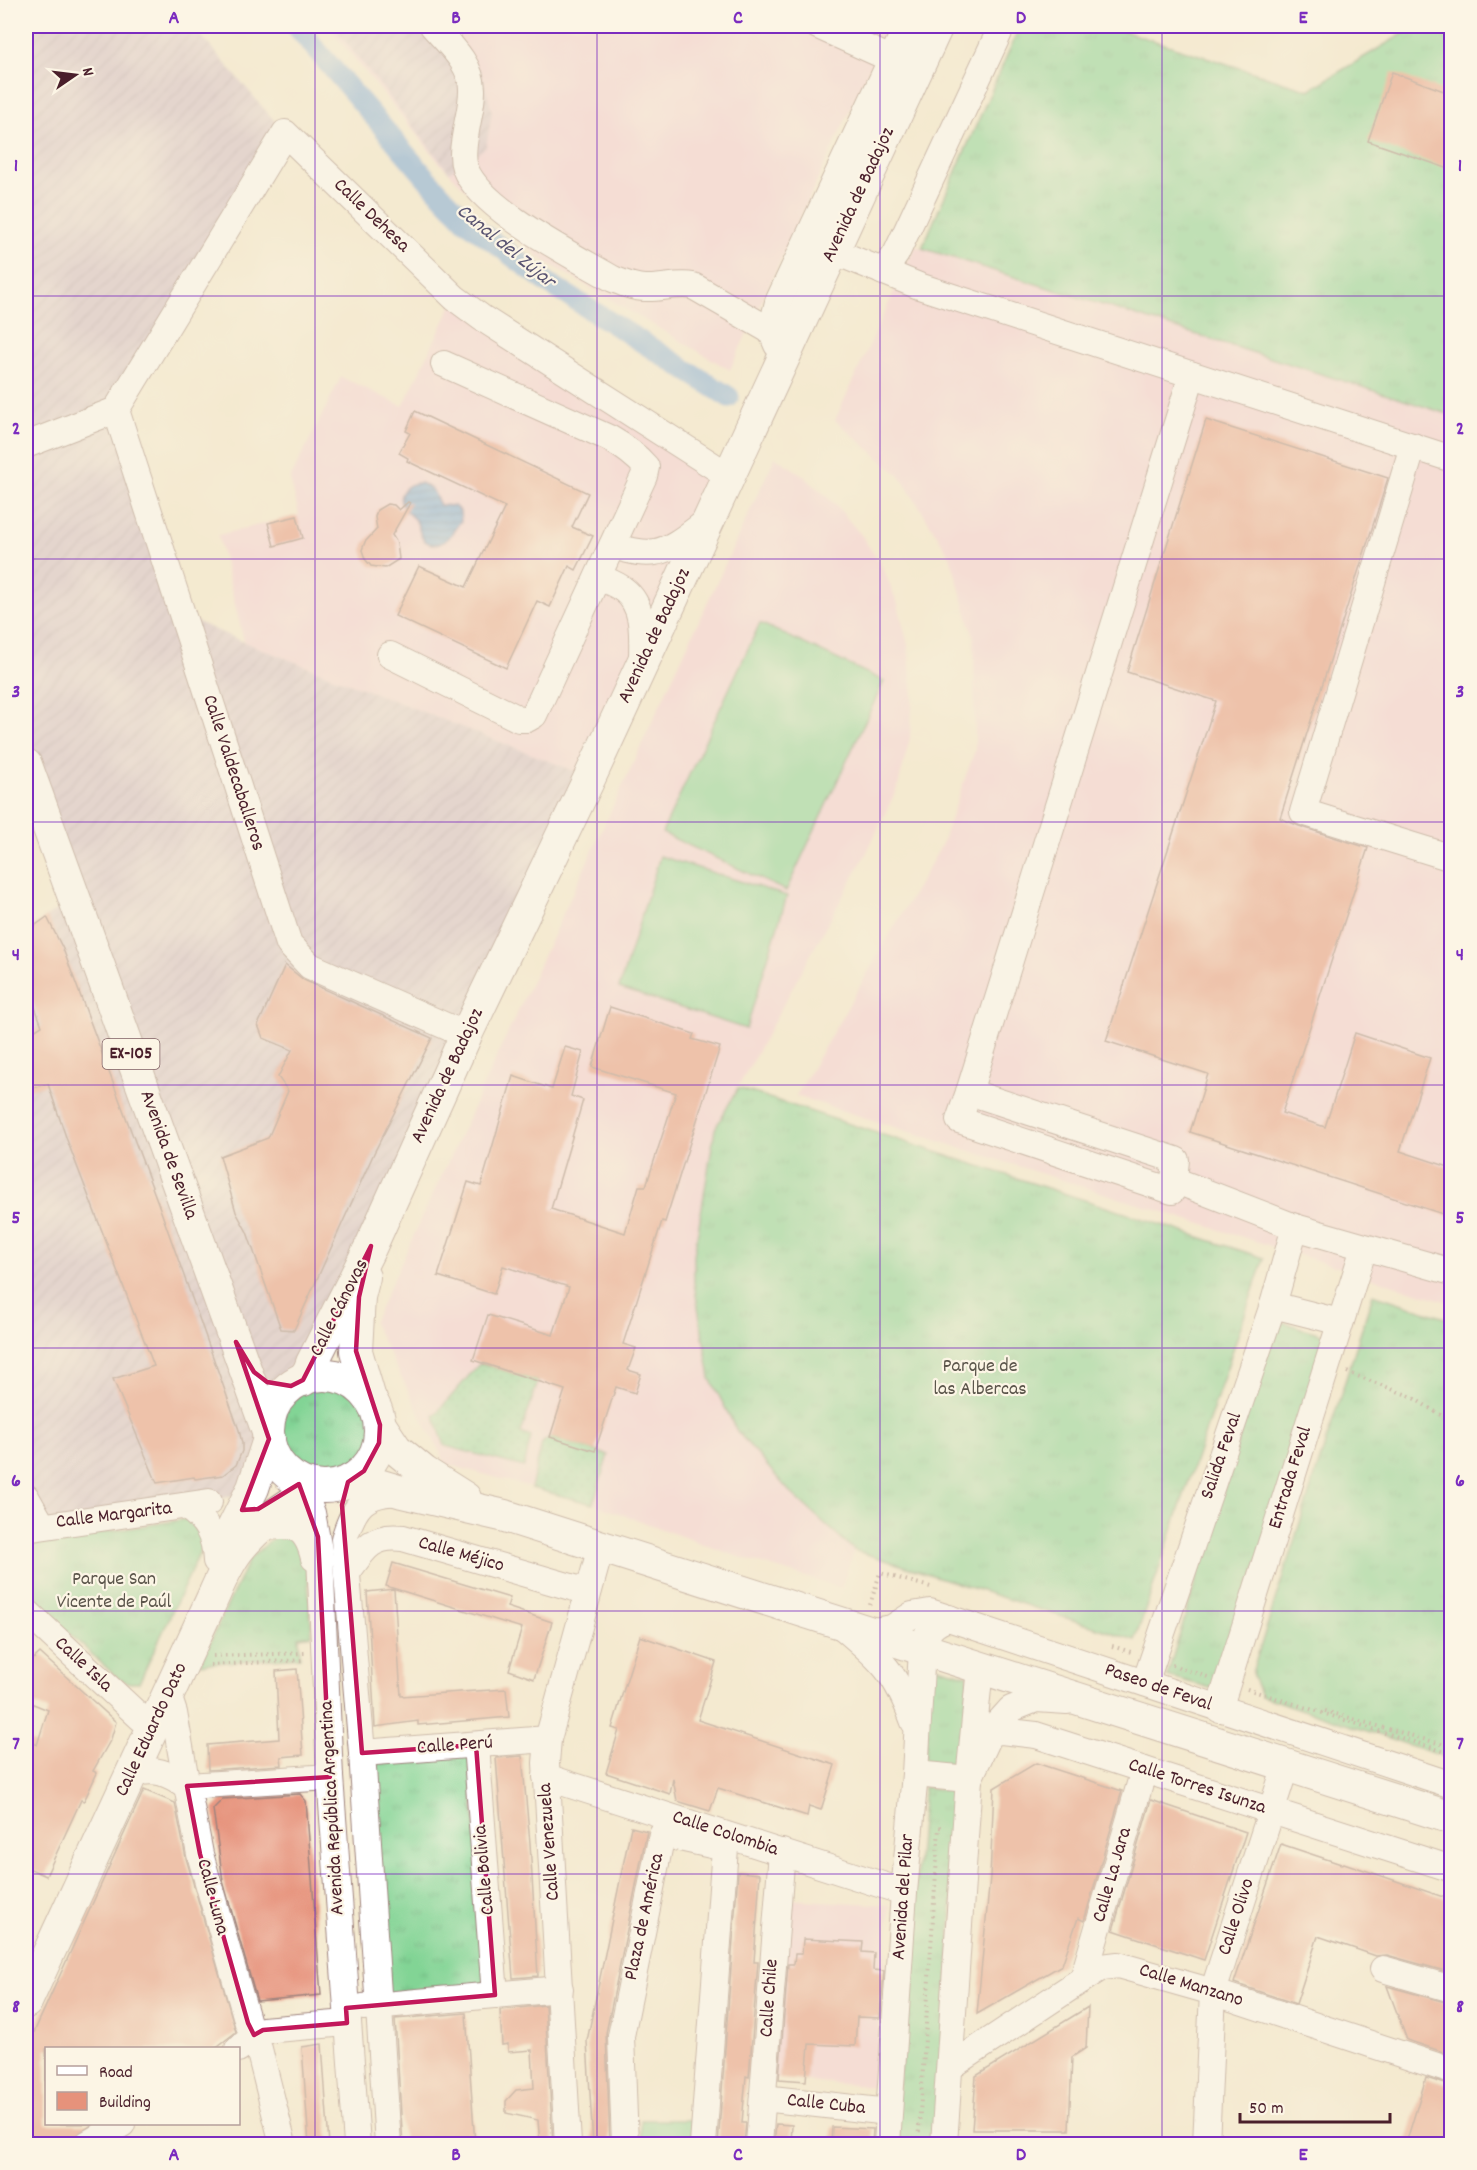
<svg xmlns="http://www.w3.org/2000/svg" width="1477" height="2170" viewBox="0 0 1477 2170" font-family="Dekko,sans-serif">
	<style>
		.built { fill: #f5cfda }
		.industrial { fill: url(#industrial-furrows) }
		.grass { fill: url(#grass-tufts); stroke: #667a60; stroke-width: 1.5 }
		.garden { fill: url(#garden-dots); stroke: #667a60; stroke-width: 1.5 }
		.pitch { fill: #82d495; stroke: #667a60; stroke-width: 1.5 }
		.water { fill: url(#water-rules); stroke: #5c6082; stroke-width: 1.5 }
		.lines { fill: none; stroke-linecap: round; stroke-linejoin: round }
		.canal { stroke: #6da2da; stroke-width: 21 }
		.building { fill: #e6927b }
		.minor-casing { stroke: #9f847e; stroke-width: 28 }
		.major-casing { stroke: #9f847e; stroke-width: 34 }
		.path { stroke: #9f847e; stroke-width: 4; stroke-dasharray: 1.5 4.5; stroke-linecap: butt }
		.minor { stroke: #fff; stroke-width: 26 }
		.major { stroke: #fff; stroke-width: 32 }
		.marked { fill: none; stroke: #c2185b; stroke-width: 4.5; stroke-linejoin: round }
		.grid { fill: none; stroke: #7b2cbf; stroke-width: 1.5; stroke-opacity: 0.55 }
		.labels { text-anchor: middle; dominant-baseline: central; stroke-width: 4.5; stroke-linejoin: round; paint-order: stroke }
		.shield { fill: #fcf5e5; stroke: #7f5f63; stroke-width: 1.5 }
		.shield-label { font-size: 18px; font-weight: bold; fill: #4a1f2b }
		.street-label { font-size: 20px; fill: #4a1f2b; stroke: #fcf5e5 }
		.park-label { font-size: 20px; fill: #5b554b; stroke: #fcf5e5 }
		.water-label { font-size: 21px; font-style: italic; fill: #585371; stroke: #fcf5e5 }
		.neatline { fill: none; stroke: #7b2cbf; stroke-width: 2 }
		.grid-label { font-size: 20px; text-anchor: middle; font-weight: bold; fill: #7b2cbf }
	</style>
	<defs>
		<pattern id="industrial-furrows" width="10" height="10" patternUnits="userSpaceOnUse" patternTransform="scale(1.5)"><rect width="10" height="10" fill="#d1bdcb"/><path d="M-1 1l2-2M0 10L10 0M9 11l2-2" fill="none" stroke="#b5a2ae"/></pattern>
		<pattern id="grass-tufts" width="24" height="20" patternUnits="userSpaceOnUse" patternTransform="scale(1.5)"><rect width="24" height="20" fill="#82d495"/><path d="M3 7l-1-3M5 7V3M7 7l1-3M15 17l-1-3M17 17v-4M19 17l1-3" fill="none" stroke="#72b681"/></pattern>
		<pattern id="garden-dots" width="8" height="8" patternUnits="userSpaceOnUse" patternTransform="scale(1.5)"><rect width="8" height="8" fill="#82d495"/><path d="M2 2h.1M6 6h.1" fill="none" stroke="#72b681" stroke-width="1.8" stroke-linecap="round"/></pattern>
		<pattern id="water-rules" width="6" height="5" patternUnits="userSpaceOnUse" patternTransform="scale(1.5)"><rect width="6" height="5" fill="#6da2da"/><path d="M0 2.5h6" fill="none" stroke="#5c83b1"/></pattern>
	</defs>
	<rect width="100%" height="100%" fill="#fcf5e5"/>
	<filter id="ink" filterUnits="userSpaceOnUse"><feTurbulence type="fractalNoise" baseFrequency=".0167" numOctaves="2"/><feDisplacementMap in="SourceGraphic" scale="12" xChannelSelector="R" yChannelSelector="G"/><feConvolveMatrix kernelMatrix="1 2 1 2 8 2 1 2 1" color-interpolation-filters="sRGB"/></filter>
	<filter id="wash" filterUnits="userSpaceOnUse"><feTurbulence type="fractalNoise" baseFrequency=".008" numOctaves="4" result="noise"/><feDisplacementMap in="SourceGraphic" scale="24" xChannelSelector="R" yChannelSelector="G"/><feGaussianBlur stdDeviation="1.35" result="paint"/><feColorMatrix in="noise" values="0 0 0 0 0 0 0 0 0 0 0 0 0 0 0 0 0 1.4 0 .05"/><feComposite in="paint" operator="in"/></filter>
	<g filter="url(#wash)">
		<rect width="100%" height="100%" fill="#f4ead0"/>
		<!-- built -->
		<g class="built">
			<polygon points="328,26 889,26 730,370 544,261 505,230 438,161"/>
			<polygon points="915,246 1451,415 1451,1303 796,1096 941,846 975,750 974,638 950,556 900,476 835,420"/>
			<polygon points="455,298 729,476 590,777 244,642 218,535 299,515 290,479 341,377 403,406"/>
			<polygon points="775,457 803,475 836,505 862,536 884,570 898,604 908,645 913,695 910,738 898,786 866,854 715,1129 694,1255 694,1283 710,1378 737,1431 789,1491 854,1550 841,1588 733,1555 593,1504 446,1464 373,1323"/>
			<polygon points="786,1899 890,1905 880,2018 878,2087 770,2078"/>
		</g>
		<!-- industrial -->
		<g class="industrial">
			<polygon points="26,26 193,26 285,133 116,410 183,616 244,642 590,777 309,1371 279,1399 240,1494 209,1502 26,1529 26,1036 28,1035 26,1030 26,930 74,899 26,765"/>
			<polygon points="333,26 444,26 481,71 492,112 486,147 449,172"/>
		</g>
		<!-- grass -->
		<g class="grass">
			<polygon points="1020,26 1108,26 1309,90 1416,26 1451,26 1451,415 922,248"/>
			<polygon points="738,1088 1264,1258 1135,1640 854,1550 789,1491 737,1431 710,1378 694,1283 694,1255 715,1129"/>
			<polygon points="1373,1294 1451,1320 1451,1759 1261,1696 1252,1673"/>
			<polygon points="1275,1320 1328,1336 1218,1690 1167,1676"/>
			<circle cx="324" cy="1431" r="55"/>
			<polygon points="186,1519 204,1539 200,1552 139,1683 130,1683 119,1679 26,1594 26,1545"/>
			<polygon points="275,1537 291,1537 306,1554 312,1635 299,1637 300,1657 200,1664 249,1559"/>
			<polygon points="930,1665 968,1675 963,1764 925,1762"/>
			<polygon points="469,1751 489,1986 387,1996 371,1759"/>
			<polygon points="924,1787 958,1792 939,2144 894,2144"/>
		</g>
		<!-- garden -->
		<g class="garden">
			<polygon points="480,1363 538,1381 521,1433 531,1437 524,1467 445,1446 434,1416"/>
			<polygon points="550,1437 608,1455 593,1504 531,1488 542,1443"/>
		</g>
		<!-- pitch -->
		<g class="pitch">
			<polygon points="760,623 884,681 786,891 662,833"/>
			<polygon points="660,856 787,896 746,1029 619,988"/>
			<polygon points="641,2120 692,2120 693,2144 641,2144"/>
		</g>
		<!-- water -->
		<path class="water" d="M420 483 432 489 440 505 454 506 460 511 461 521C454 528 450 541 439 544 435 545 429 544 425 541 419 537 420 527 416 521 412 516 406 513 403 507 395 493 408 483 420 483Z"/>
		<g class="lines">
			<!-- canal -->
			<polyline class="canal" points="296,26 428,180 466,221 545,281 729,397"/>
		</g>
		<g id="blocks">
			<!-- building -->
			<g class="building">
				<polygon points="1392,72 1452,94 1452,170 1368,141"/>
				<polygon points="415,411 588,493 572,527 593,536 576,570 569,566 550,607 537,601 506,668 395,616 419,566 466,587 505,507 407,461 408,458 399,453 410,433 406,431"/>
				<polygon points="1206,420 1388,478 1280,818 1299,826 1368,848 1282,1113 1325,1127 1355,1033 1430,1058 1400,1151 1452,1168 1452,1217 1190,1132 1208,1074 1106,1041 1216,701 1127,672"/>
				<polygon points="408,502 410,503 392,535 397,543 399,559 385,568 371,566 365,559 362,550 365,542 377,529 375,517 377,510 387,504 394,505 399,510"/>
				<polygon points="297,516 303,538 274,546 268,523"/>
				<polygon points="47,917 63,949 158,1203 239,1430 242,1443 242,1451 236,1465 223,1475 195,1479 194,1477 157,1483 113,1379 154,1366 67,1140 48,1084 26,1090 26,1036 42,1026 26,983 26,932"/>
				<polygon points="285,965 304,980 432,1038 374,1153 294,1330 281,1329 247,1232 236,1212 220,1156 268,1138 288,1091 278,1077 292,1050 263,1038 258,1025"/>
				<polygon points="610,1007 694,1034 692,1039 720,1047 665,1222 662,1221 623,1344 636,1348 628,1370 641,1374 635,1393 616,1387 595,1451 550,1437 565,1390 473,1360 488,1315 553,1335 569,1287 503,1266 494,1294 438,1276 468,1182 481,1186 513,1076 552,1089 565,1047 583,1052 571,1096 583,1100 551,1209 625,1233 639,1186 646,1186 676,1093 592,1067"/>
				<polygon points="393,1563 510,1598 507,1607 552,1622 534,1679 509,1670 522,1628 386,1586"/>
				<polygon points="394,1589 401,1696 506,1689 509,1717 418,1725 418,1721 375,1727 367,1592"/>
				<polygon points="640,1636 716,1662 698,1720 835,1765 821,1810 809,1806 807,1816 718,1788 710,1811 677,1801 673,1779 670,1794 606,1773 619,1730 612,1728"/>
				<polygon points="40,1653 116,1722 111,1739 93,1771 97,1773 84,1801 81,1800 46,1876 26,1867 26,1739 37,1745 48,1710 26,1701 26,1666"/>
				<polygon points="297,1669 303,1755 281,1757 282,1765 208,1770 207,1745 279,1739 276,1671"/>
				<polygon points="522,1756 530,1843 538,1976 513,1978 496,1758"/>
				<polygon points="1036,1763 1122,1791 1084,1921 1078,1918 1062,1965 977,2014 990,1877 994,1788"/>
				<polygon points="144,1790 175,1803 186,1858 236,2032 214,2049 46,2049 46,2124 93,2124 63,2145 26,2145 26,2050"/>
				<polygon points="300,1794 306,1801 321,1995 257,2001 223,1881 213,1809 223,1799"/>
				<polygon points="1151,1800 1246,1832 1204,1960 1113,1930"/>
				<polygon points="631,1827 647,1831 606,2033 610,2145 593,2145 587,2041"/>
				<polygon points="1281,1844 1341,1864 1344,1863 1452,1900 1452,1973 1387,1955 1376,1956 1318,1936 1296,2004 1234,1983"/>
				<polygon points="738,1872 760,1874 754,1962 758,1962 749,2077 746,2076 742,2123 746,2123 744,2145 718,2145"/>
				<polygon points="803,1939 863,1942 862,1952 874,1953 873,1970 884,1971 880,2018 857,2017 855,2046 809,2044 806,2081 779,2079 788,1964 794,1964 795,1954 802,1954"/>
				<polygon points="1387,1986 1452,2004 1452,2055 1407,2040"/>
				<polygon points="545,2005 553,2145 540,2145 538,2120 506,2113 506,2101 516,2090 534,2088 532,2050 508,2052 508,2044 502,2045 500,2010"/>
				<polygon points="1088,2007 1086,2048 1072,2057 1069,2130 972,2130 976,2076"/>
				<polygon points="466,2013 475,2145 403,2145 395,2019"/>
				<polygon points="322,2044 329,2145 309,2145 302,2047"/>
				<polygon points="1426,2078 1452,2086 1452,2145 1420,2145 1407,2140"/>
				<polygon points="776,2124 792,2125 791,2145 774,2145"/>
				<polygon points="832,2127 873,2129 872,2145 831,2145"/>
			</g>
		</g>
	</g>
	<g filter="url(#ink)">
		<use href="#blocks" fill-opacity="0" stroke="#9f847e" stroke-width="1.5"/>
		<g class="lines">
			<defs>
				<g id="minor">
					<path d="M433 26C448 43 473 65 472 91 472 104 468 118 466 131 464 143 461 156 465 168 480 209 574 256 613 279 623 283 634 288 645 288 661 289 676 283 693 286L771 331"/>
					<polyline points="818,26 891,59"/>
					<polyline points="833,251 919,286 1452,459"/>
					<polyline points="883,272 896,254 1002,26"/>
					<polyline points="777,345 771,331 778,302 907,26"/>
					<polyline points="116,410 285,133 455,298 482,318 729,476"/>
					<polyline points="116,410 289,944 310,966 466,1035"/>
					<polyline points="26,445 116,410"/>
					<polyline points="1413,446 1303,812 1452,858"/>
					<path d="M612 546C626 549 641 555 655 552 674 549 693 531 709 520"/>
					<path d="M598 577C607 581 617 584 624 590 646 607 642 639 642 663"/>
					<path d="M390 655 519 719H527L534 715 644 476 646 467C635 454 623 446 609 438L444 364"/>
					<polyline points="969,1092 1192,375"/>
					<polyline points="1174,1180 1176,1160 969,1092 959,1120 1172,1191 1174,1180 1295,1227 1452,1272"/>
					<polyline points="1273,1305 1340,1322"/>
					<polyline points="292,1477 304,1495 312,1513 320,1556 330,1777 357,2144"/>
					<polyline points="26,1497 42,1525"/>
					<path d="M185 1506C207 1520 215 1536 216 1561"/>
					<path d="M258 1528C291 1524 305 1522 314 1558"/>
					<polyline points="26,1529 209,1502"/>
					<path d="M347 1573C364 1549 372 1534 403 1538L588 1592"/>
					<polyline points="26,1611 141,1718"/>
					<path d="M844 1628C883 1661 896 1673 914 1722"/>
					<polyline points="866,1632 892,1628 912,1615 930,1612 1452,1785"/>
					<polyline points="1145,1683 1273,1305 1295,1227"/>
					<polyline points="1219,1709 1364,1248"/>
					<polyline points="992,1730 1011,1709 1036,1699 1067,1701"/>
					<polyline points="476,1745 495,1995"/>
					<polyline points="362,1753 548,1739"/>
					<path d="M132 1773C157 1769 165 1771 187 1786L174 1713 168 1695"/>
					<polyline points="915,1774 969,1779 992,1730 1036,1735 1452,1869"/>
					<polyline points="546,1777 904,1892"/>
					<polyline points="1383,1969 1452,1989"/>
					<polyline points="1083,1979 1144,1770"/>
					<polyline points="363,2007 560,1989"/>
					<polyline points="238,2049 263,2030 347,2023"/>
					<polyline points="950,2067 1083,1979 1102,1967 1118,1965 1213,1992 1452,2071"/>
					<polyline points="763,2098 889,2112"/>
					<polyline points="87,2144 122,2124"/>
					<polyline points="283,2144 259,2049 248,2023 200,1854 187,1786 330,1777"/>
					<path d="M388 2144 362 1753 344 1539C355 1504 364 1493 401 1492"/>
					<polyline points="568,2144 546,1763 548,1739 601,1547"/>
					<polyline points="625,2144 621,2036 662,1834 725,1848 703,2144"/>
					<polyline points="759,2144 782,1852"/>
					<path d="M887 2144 904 1892 915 1774 922 1649C927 1631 931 1624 949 1618"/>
					<polyline points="944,2144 969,1779 980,1668"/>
					<polyline points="1206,2144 1213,1992 1286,1765"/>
				</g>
				<g id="major">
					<polyline points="26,765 268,1432"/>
					<polyline points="364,1277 359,1297 356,1351 370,1399"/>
					<circle cx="324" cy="1431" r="56"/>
					<polyline points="303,1380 309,1371 312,1363 371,1246 466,1035 590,777 937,26"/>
					<polyline points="380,1425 396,1449 424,1472 465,1498"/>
					<polyline points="355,1478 402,1492 505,1516 1452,1818"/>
					<polyline points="219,1556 253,1488 269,1439"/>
					<path d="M26 2002 208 1608C217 1589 225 1567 238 1550 259 1523 288 1505 317 1487"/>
				</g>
			</defs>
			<!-- minor casing -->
			<use href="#minor" class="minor-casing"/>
			<!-- major casing -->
			<use href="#major" class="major-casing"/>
			<!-- path -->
			<g class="path">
				<polyline points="1347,1372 1410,1396 1452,1422"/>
				<polyline points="870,1605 880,1573 934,1588"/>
				<polyline points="1112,1646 1134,1653"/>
				<polyline points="213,1656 305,1653"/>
				<polyline points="210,1665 304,1660"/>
				<polyline points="1172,1665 1208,1677"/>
				<polyline points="1247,1689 1452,1754"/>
				<polyline points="1325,1711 1452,1747"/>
				<polyline points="918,2144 939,1827 945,1828"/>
			</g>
			<!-- minor -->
			<use href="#minor" class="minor"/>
			<!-- major -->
			<use href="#major" class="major"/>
		</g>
	</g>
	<!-- marked area -->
	<path d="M0 0H1477V2170H0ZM371 1246 359 1297 356 1351 380 1425 379 1443 364 1471 348 1482 342 1505 362 1753 476 1745 495 1995 346 2008 347 2023 263 2030 254 2035 248 2023 200 1854 187 1786 330 1777 318 1537 299 1484 258 1509 242 1510 269 1439 236 1342 254 1372 267 1382 291 1386 303 1380Z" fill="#f4ead0" fill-opacity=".55" fill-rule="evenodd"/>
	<path class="marked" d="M371 1246 359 1297 356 1351 380 1425 379 1443 364 1471 348 1482 342 1505 362 1753 476 1745 495 1995 346 2008 347 2023 263 2030 254 2035 248 2023 200 1854 187 1786 330 1777 318 1537 299 1484 258 1509 242 1510 269 1439 236 1342 254 1372 267 1382 291 1386 303 1380Z"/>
	<!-- grid -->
	<path class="grid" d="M315 26V2144M597 26V2144M880 26V2144M1162 26V2144M26 296H1452M26 559H1452M26 822H1452M26 1085H1452M26 1348H1452M26 1611H1452M26 1874H1452"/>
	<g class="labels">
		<!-- shield labels -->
		<rect class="shield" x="102.5" y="1039" width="57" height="30" rx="4.5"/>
		<g class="shield-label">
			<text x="131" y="1054">EX-105</text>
		</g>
		<!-- street labels -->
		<g class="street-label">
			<text transform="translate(859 195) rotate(-65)">Avenida de Badajoz</text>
			<text transform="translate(371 216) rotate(44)">Calle Dehesa</text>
			<text transform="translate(655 636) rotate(-65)">Avenida de Badajoz</text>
			<text transform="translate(233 773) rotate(72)">Calle Valdecaballeros</text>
			<text transform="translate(448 1076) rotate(-65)">Avenida de Badajoz</text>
			<text transform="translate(168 1155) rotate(70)">Avenida de Sevilla</text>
			<text transform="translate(340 1308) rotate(-63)">Calle Cánovas</text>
			<text transform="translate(1222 1456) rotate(-71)">Salida Feval</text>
			<text transform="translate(1291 1478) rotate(-73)">Entrada Feval</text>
			<text transform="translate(114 1516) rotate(-7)">Calle Margarita</text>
			<text transform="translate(461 1555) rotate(16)">Calle Méjico</text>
			<text transform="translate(83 1665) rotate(43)">Calle Isla</text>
			<text transform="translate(1158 1688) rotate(19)">Paseo de Feval</text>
			<text transform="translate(152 1730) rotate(-65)">Calle Eduardo Dato</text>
			<text transform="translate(455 1746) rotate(-4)">Calle Perú</text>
			<text transform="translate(1197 1787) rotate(18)">Calle Torres Isunza</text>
			<text transform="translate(333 1808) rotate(-93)">Avenida República Argentina</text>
			<text transform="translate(725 1834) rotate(18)">Calle Colombia</text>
			<text transform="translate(550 1842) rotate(-94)">Calle Venezuela</text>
			<text transform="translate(485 1870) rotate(-95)">Calle Bolivia</text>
			<text transform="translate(1113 1875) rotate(-74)">Calle La Jara</text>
			<text transform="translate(212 1897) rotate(75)">Calle Luna</text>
			<text transform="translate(904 1897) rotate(-86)">Avenida del Pilar</text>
			<text transform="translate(645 1917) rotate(-78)">Plaza de América</text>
			<text transform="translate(1237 1917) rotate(-72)">Calle Olivo</text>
			<text transform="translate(1191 1986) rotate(17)">Calle Manzano</text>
			<text transform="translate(770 1998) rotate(-86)">Calle Chile</text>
			<text transform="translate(826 2105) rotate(6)">Calle Cuba</text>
		</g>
		<!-- park labels -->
		<g class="park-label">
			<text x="980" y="1367">Parque de<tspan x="980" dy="23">las Albercas</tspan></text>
			<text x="114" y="1580">Parque San<tspan x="114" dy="23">Vicente de Paúl</tspan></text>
		</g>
		<!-- water labels -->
		<g class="water-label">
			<text transform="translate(505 247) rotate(39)">Canal del Zújar</text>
		</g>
	</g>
	<!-- margin -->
	<rect width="1477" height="2170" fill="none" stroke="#fcf5e5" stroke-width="66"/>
	<!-- legend -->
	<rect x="45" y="2047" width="195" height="78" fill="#fcf5e5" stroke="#b59f9b" stroke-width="1.5"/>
	<rect x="57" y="2066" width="30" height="9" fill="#ffffff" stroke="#b59f9b" stroke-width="1.5"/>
	<text x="99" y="2077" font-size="18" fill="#4a1f2b">Road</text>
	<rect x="57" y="2092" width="30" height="18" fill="#e6927b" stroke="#b59f9b" stroke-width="1.5"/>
	<text x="99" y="2107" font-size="18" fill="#4a1f2b">Building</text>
	<!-- north arrow -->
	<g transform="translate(75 75) rotate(76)" stroke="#fcf5e5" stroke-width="4.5" paint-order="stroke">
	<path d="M0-4.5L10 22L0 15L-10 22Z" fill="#4a1f2b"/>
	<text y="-9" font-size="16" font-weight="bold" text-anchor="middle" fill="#4a1f2b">N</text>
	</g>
	<!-- scale -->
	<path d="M1240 2113v9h150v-9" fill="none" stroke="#4a1f2b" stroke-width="3"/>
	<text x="1249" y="2113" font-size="18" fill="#4a1f2b" stroke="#fcf5e5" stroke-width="4.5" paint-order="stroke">50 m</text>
	<rect x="33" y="33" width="1411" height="2104" class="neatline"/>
	<g class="grid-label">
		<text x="174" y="23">A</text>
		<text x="456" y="23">B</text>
		<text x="738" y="23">C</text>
		<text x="1021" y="23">D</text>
		<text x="1303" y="23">E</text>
		<text x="16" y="171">1</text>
		<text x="1460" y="171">1</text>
		<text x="16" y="434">2</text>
		<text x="1460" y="434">2</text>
		<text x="16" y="697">3</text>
		<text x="1460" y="697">3</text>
		<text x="16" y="960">4</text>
		<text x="1460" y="960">4</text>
		<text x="16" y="1223">5</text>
		<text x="1460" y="1223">5</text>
		<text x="16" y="1486">6</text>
		<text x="1460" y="1486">6</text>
		<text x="16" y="1749">7</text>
		<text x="1460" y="1749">7</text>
		<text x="16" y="2012">8</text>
		<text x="1460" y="2012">8</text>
		<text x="174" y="2160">A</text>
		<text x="456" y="2160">B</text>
		<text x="738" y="2160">C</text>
		<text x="1021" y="2160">D</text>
		<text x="1303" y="2160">E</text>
	</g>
</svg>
